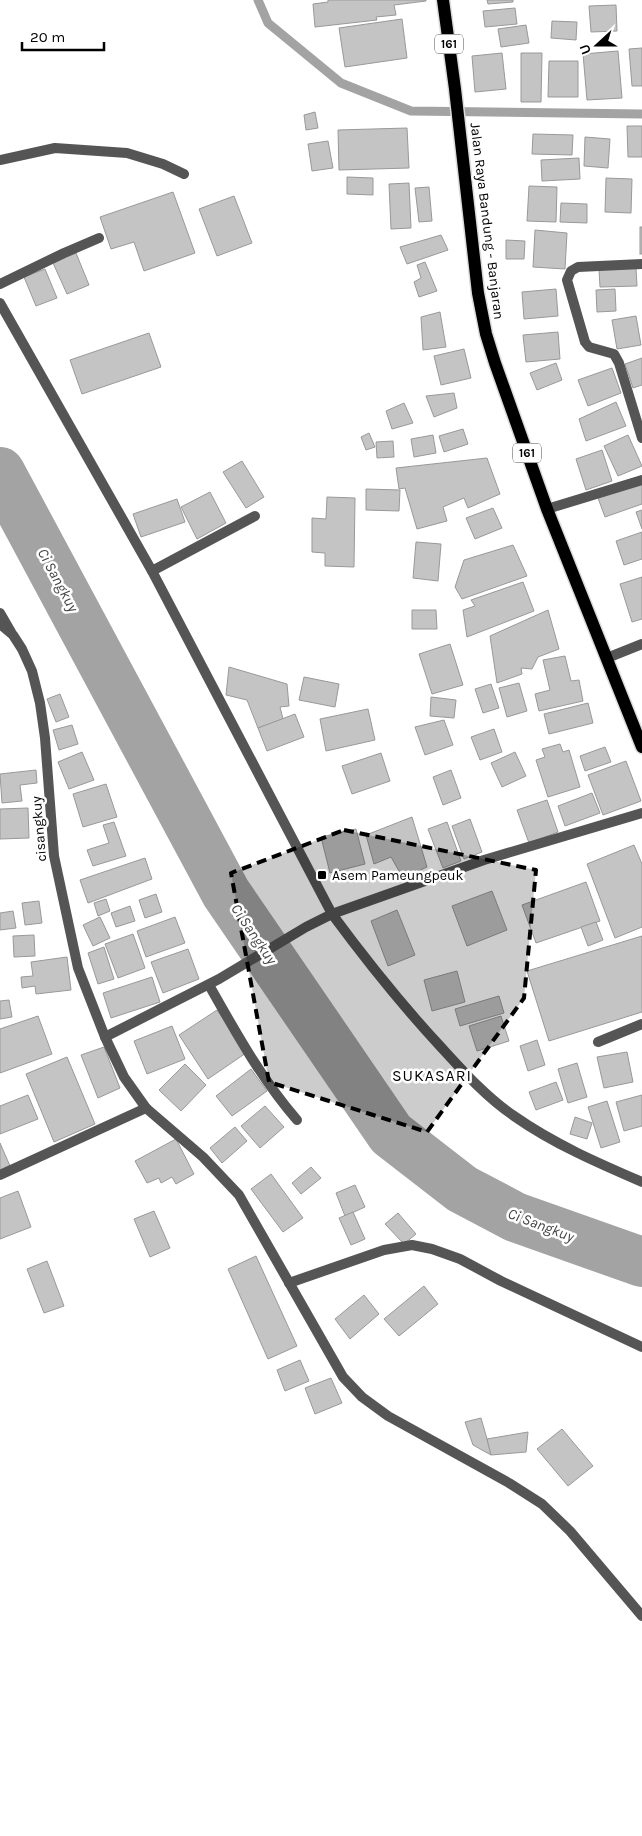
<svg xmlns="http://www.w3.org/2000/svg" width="642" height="1836" viewBox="0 0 642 1836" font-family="Karla,sans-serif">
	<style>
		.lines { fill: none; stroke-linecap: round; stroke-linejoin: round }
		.stream { stroke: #a3a3a3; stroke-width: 9 }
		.river { stroke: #a3a3a3; stroke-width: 50 }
		.building { fill: #c4c4c4; stroke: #999 }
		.primary-casing { stroke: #dbdbdb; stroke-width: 15 }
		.service { stroke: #555; stroke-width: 10 }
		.minor { stroke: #555; stroke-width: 10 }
		.tertiary { stroke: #555; stroke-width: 10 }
		.primary { stroke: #000; stroke-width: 12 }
		.marked { fill: #000; fill-opacity: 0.2; stroke: #000; stroke-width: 4; stroke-dasharray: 10 6; stroke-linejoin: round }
		.poi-dot { fill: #000; stroke: #fff; stroke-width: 2 }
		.labels { text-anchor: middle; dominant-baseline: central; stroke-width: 5; stroke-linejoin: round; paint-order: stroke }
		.shield { fill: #fff; stroke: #4c4c4c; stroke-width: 1 }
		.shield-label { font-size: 12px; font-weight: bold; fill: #000 }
		.street-label { font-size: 14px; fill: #000; stroke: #fff }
		.poi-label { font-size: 14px; fill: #000; stroke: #fff; text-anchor: start }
		.water-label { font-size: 15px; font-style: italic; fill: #444; stroke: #fff }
		.quarter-label { font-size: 16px; letter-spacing: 1px; fill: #000; stroke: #fff }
	</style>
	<rect width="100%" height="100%" fill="#fff"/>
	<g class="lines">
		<!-- stream -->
		<polyline class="stream" points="258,0 268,23 341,83 411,111 642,114"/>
		<!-- river -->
		<polyline class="river" points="0,472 226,893 391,1134 462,1189 515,1217 642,1262"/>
	</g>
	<!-- building -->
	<g class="building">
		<polygon points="328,0 426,0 426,1 394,5 396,15 376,17 377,20 315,27 313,4 328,2"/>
		<polygon points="487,0 513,0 513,2 488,4"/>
		<polygon points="616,5 617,31 591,32 589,6"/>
		<polygon points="515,8 517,24 485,27 483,11"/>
		<polygon points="402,19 407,58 345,67 339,28"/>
		<polygon points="552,21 577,22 576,40 551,38"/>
		<polygon points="526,25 529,43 501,47 498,29"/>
		<polygon points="642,48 642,86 632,86 629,49"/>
		<polygon points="618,51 622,98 587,100 583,54"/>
		<polygon points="502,53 506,89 475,92 472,56"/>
		<polygon points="521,53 542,53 541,102 521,102"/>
		<polygon points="549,61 578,61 578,97 548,97"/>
		<polygon points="315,112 318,128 306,130 304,115"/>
		<polygon points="627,126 642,126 642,157 628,157"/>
		<polygon points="407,128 409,168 339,170 338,130"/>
		<polygon points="533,134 573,135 572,155 532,154"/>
		<polygon points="585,137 610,139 608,168 584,166"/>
		<polygon points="328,141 333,168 312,171 308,144"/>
		<polygon points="579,158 580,179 542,181 541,160"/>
		<polygon points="347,177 373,178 373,195 347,194"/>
		<polygon points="606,178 632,179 631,213 605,212"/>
		<polygon points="409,183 411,228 391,229 389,184"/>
		<polygon points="529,186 557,187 556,222 527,221"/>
		<polygon points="429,187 432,221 419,222 415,188"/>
		<polygon points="173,192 195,253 144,271 134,242 111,249 100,217"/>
		<polygon points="234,196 252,243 217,256 199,209"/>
		<polygon points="561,203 587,204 587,223 560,222"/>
		<rect x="640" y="227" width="2" height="27"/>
		<polygon points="535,230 567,233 565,269 533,267"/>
		<polygon points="441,235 448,250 407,264 400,247"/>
		<polygon points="506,240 525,241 524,259 506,259"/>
		<polygon points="76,253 89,285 67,294 53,263"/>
		<polygon points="425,262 437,291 419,297 414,282 421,278 417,265"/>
		<polygon points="636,268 637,286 600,287 599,269"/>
		<polygon points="45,269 57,298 36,306 24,277"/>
		<polygon points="556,289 558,316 524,319 522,292"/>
		<polygon points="615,289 616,311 597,312 596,290"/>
		<polygon points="440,312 446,347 423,350 421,317"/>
		<polygon points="636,316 641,345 617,349 612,320"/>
		<polygon points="558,332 560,359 526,362 523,335"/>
		<polygon points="149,333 161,367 82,394 70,360"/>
		<polygon points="464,349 471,378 441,385 434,356"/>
		<polygon points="642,358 642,385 633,388 625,364"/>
		<polygon points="556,363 562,380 537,390 530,373"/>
		<polygon points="612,368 621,393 588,406 578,380"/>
		<polygon points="454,393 457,408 434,417 426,396"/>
		<polygon points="616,402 626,426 586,441 579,419"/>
		<polygon points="404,403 413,423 392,429 386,411"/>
		<polygon points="463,429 468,444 444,452 439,436"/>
		<polygon points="369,433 375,447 366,450 361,437"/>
		<polygon points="433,435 436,453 414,457 411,439"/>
		<polygon points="628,435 642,466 618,476 604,446"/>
		<polygon points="393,441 394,457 377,458 376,442"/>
		<polygon points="602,450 612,481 586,490 576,459"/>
		<polygon points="487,458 500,494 468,508 464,498 443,507 447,521 417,529 405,488 399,489 396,468"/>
		<polygon points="242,461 264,497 246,508 223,472"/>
		<polygon points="642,482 642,504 605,517 598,498"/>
		<polygon points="366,489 400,490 399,511 366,510"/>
		<polygon points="210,492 226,523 197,539 181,507"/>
		<polygon points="327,497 355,498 354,567 325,566 325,553 312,552 312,518 326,519"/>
		<polygon points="177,499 185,522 141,537 133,514"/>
		<polygon points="493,508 502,528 475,539 466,518"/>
		<polygon points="642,510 642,529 636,512"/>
		<polygon points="642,532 642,559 624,565 616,541"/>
		<polygon points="416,542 441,544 438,581 413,578"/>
		<polygon points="513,545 527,576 462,599 455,587 464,560"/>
		<polygon points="642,577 642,619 632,622 620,584"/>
		<polygon points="523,582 534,611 467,637 463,610 475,606 471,600"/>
		<polygon points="412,610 436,610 437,629 412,629"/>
		<polygon points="548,610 559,649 538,657 532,669 521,668 522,674 497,683 490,636"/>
		<polygon points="450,644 463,685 432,694 419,654"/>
		<polygon points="565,656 571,681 579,680 583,701 539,711 535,694 550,690 543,660"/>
		<polygon points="229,667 287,684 289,706 280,707 283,719 258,728 247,700 226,695"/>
		<polygon points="304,677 339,684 335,707 299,700"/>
		<polygon points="519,683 527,711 507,717 499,688"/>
		<polygon points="491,684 499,708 483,713 475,689"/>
		<polygon points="60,694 69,717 56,722 47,699"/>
		<polygon points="431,697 456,700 454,718 430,716"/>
		<polygon points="588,703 593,723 549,734 544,714"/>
		<polygon points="368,709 375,740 326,751 320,719"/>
		<polygon points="295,714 304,737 267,751 258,728"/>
		<polygon points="444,720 453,745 425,755 415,727"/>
		<polygon points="72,725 78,744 59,750 53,730"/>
		<polygon points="494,729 502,752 480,760 471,737"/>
		<polygon points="560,744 563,752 569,750 580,787 548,797 536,760 545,757 542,749"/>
		<polygon points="605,747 611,762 585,771 580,756"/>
		<polygon points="82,752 94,780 69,789 58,762"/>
		<polygon points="515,752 526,776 502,787 491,763"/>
		<polygon points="381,753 390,781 352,794 342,766"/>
		<polygon points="626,761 641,801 603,815 588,775"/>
		<polygon points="36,770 37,783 20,785 22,801 2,803 0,774"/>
		<polygon points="451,770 461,798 443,805 433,777"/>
		<polygon points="106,784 117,817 83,827 73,794"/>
		<polygon points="592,793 600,813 565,826 558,806"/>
		<polygon points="547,800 558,832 529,843 517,810"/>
		<polygon points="28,808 29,838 0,839 0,809"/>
		<polygon points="412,817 427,867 403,878 391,857 374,864 366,835"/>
		<polygon points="470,819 482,852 464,859 452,826"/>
		<polygon points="114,822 126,856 93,866 87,850 109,843 103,825"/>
		<polygon points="447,822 461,861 443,868 428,829"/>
		<polygon points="356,829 365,864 330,873 321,837"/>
		<polygon points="634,845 642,864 642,927 615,938 587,864"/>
		<polygon points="145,858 152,879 88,903 80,880"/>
		<polygon points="586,882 600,921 536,943 522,905"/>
		<polygon points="492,891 507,930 467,946 452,906"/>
		<polygon points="156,894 162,912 145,918 139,900"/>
		<polygon points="106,899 110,911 98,916 94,903"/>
		<polygon points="39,901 42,923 25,925 22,903"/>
		<polygon points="130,906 135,921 116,927 111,913"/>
		<polygon points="397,910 415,955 388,966 371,921"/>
		<polygon points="13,911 16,928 0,930 0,913"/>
		<polygon points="100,917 110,938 93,946 83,925"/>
		<polygon points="175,917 185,943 146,957 137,931"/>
		<polygon points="596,922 603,940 588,946 581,927"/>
		<polygon points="133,934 145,968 118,978 105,944"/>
		<polygon points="34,935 35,956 14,957 13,936"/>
		<polygon points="642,936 642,1012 549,1041 527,971"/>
		<polygon points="104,947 114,979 98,984 88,953"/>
		<polygon points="188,949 199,979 163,993 151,962"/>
		<polygon points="67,957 71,990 36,994 35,986 22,988 21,977 33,976 31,962"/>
		<polygon points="457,971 465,1002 432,1011 424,980"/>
		<polygon points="152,977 160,1002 111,1018 103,993"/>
		<polygon points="499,996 504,1013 460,1026 455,1009"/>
		<polygon points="9,1000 12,1017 0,1019 0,1001"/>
		<polygon points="217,1010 246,1053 208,1079 179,1035"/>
		<polygon points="38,1016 52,1054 0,1073 0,1029"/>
		<polygon points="501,1016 509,1041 477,1051 469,1026"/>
		<polygon points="172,1026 185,1059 147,1074 134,1041"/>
		<polygon points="537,1040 545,1065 528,1071 520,1046"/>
		<polygon points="104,1047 120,1088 98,1098 81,1055"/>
		<polygon points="627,1052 633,1082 604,1088 597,1057"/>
		<polygon points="67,1057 95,1124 54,1142 26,1074"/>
		<polygon points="577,1063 587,1097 568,1103 558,1069"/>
		<polygon points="185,1064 206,1085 181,1111 159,1090"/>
		<polygon points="251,1069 267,1091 232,1116 216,1096"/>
		<polygon points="556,1082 563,1100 536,1110 529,1092"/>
		<polygon points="28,1095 38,1119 0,1134 0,1106"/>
		<polygon points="642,1095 642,1126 624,1131 616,1102"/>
		<polygon points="607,1101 620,1142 601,1148 588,1107"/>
		<polygon points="265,1106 284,1127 260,1148 241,1126"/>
		<polygon points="575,1117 592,1123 587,1139 570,1134"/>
		<polygon points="235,1127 247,1141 222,1163 210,1148"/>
		<polygon points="176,1139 194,1174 176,1184 172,1177 161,1183 159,1178 147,1183 135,1161"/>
		<polygon points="0,1143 10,1166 0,1170"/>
		<polygon points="311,1167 321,1178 301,1194 292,1183"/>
		<polygon points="271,1174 303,1218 283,1232 251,1189"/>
		<polygon points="355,1185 365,1207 345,1216 336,1193"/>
		<polygon points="18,1191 31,1227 0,1239 0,1198"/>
		<polygon points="154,1211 170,1248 150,1257 134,1219"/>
		<polygon points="353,1212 365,1239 351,1245 339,1218"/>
		<polygon points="398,1213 416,1234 404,1244 385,1224"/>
		<polygon points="256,1256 297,1346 268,1359 228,1269"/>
		<polygon points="47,1261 64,1306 44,1313 27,1269"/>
		<polygon points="424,1286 438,1304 399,1336 384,1319"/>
		<polygon points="364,1295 379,1314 350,1339 335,1319"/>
		<polygon points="300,1360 309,1381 285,1391 277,1370"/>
		<polygon points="331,1378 342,1403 315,1414 305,1388"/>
		<polygon points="481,1418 487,1439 491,1455 473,1445 465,1422"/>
		<polygon points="562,1429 593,1466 568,1486 537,1449"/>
		<polygon points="528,1432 526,1452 491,1455 487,1439"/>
	</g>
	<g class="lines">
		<defs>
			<polyline id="primary" points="443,0 455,89 478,293 486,334 495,363 547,509 642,747"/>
		</defs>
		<!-- primary casing -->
		<use href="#primary" class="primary-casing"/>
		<!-- service -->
		<g class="service">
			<polyline points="0,284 64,253 99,238"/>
			<polyline points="152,571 255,516"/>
			<path d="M209 985C235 1031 262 1080 297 1120"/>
			<polyline points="598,1042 642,1024"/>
		</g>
		<!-- minor -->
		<g class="minor">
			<polyline points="0,160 55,148 127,153 163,164 184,174"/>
			<polyline points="642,264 578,267 571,271 567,280 585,342 589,347 614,354 619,363 642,438"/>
			<path d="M0 303 152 571 332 914C366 960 401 1004 440 1046 463 1071 486 1097 514 1116 554 1144 598 1163 642 1182"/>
			<polyline points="547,509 642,480"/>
			<polyline points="0,613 11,632"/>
			<polyline points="607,658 642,644"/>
			<polyline points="0,1175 146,1108"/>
			<polyline points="289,1283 384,1250 412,1245 432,1249 460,1259 501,1281 642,1347"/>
		</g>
		<!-- tertiary -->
		<g class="tertiary">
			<polyline points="0,624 13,635 22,649 32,671 40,703 45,738 54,856 78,968 105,1037 124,1077 146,1108 203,1157 239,1195 343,1377 362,1397 388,1416 509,1483 542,1504 570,1531 642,1616"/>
			<polyline points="105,1037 219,979 306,927 332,914 484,860 642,813"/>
		</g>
		<!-- primary -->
		<use href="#primary" class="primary"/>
	</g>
	<!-- marked area -->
	<path class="marked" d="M344 830 536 870 524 998 427 1132 269 1082 231 873Z"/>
	<!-- markers -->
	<rect class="poi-dot" x="317" y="870" width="10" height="10" rx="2.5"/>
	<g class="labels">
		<!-- shield labels -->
		<g class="shield">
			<rect x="435" y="34.5" width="28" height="19" rx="4"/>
			<rect x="513" y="443.5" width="28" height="19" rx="4"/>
		</g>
		<g class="shield-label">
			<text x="449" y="44">161</text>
			<text x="527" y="453">161</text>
		</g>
		<!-- street labels -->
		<g class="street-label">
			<text transform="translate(487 221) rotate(83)">Jalan Raya Bandung - Banjaran</text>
			<text transform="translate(39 829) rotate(-95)">cisangkuy</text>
		</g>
		<!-- poi labels -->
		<g class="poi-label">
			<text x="332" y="875">Asem Pameungpeuk</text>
		</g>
		<!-- water labels -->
		<g class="water-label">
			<text transform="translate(58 580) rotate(62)">Ci Sangkuy</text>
			<text transform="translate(254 934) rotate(56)">Ci Sangkuy</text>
			<text transform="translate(541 1225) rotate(21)">Ci Sangkuy</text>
		</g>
		<!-- quarter labels -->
		<g class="quarter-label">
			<text x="432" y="1075">SUKASARI</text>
		</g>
	</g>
	<!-- north arrow -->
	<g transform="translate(597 45) rotate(249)" stroke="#ffffff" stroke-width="4" paint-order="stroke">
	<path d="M0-4L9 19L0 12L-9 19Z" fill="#000000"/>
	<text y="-8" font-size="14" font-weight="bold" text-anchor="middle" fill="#000000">U</text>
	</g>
	<!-- scale -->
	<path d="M22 42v8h82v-8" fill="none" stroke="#000000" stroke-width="2.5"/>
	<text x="30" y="42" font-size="15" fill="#000000" stroke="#ffffff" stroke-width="4" paint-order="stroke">20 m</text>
</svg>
